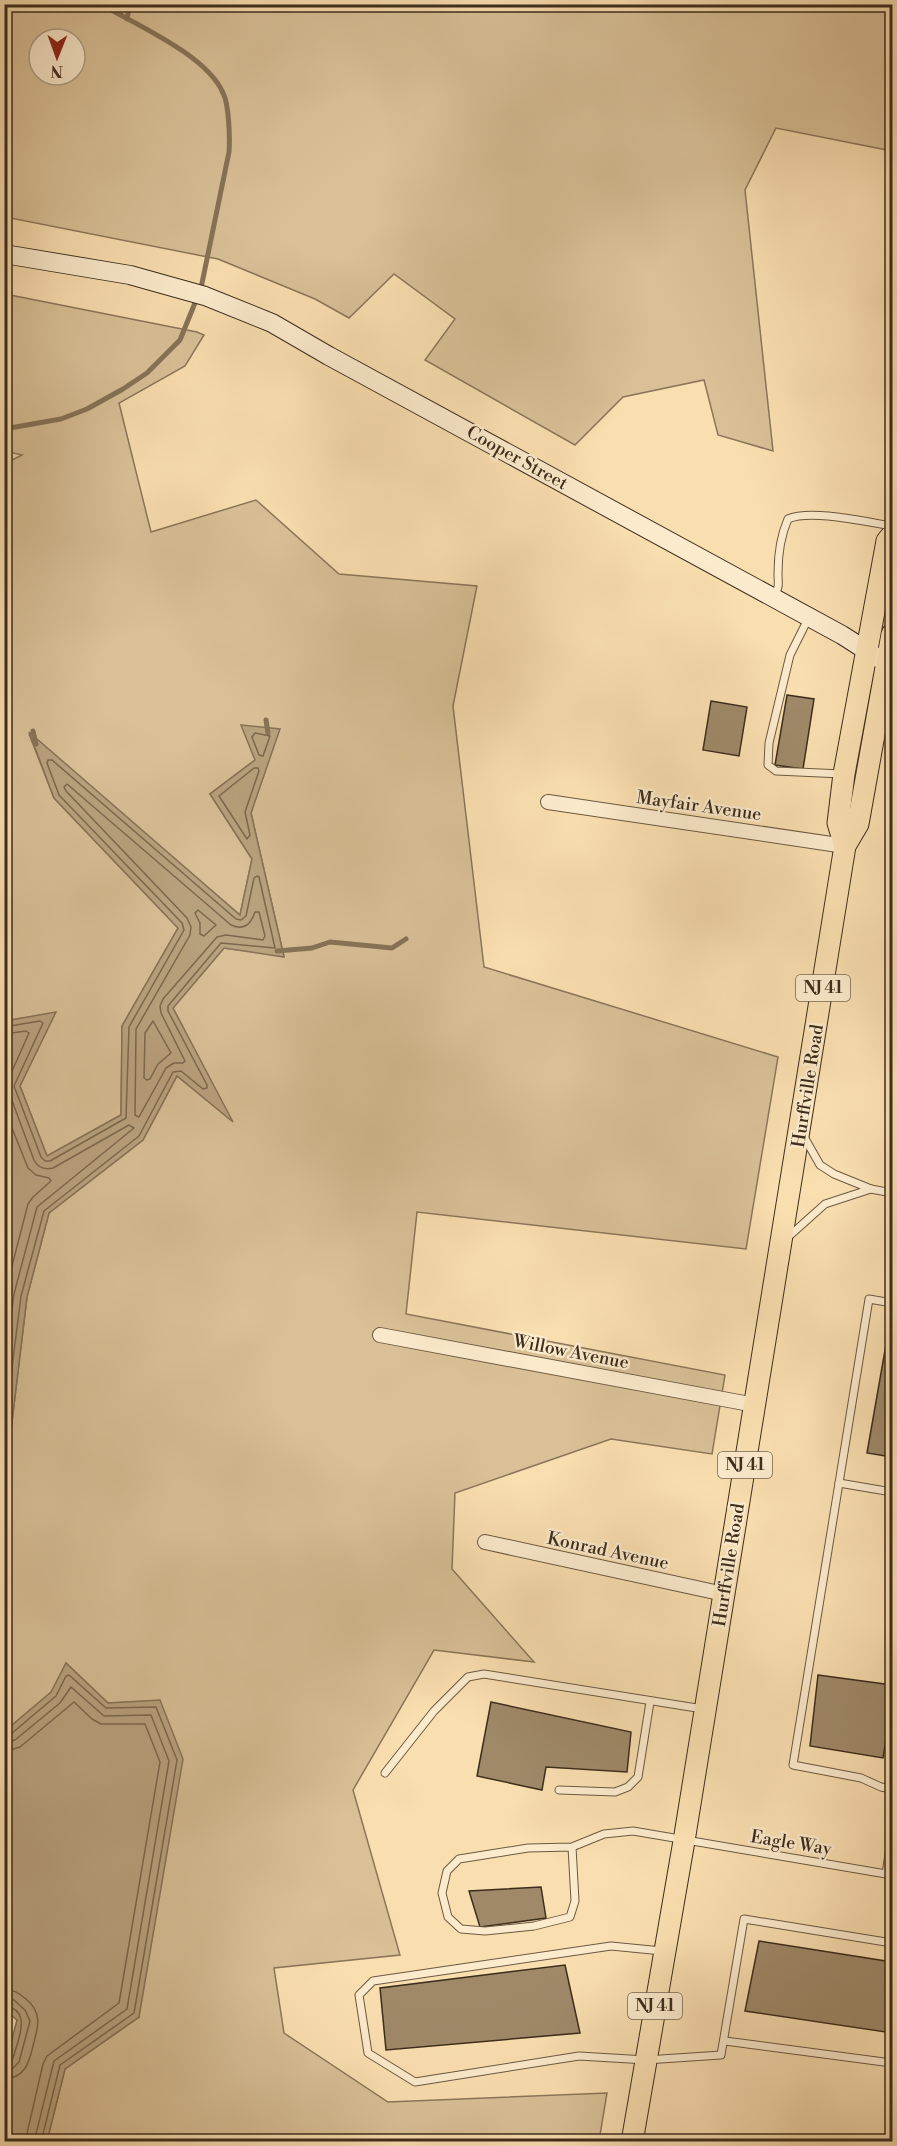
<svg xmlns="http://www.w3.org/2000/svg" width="897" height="2146" viewBox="0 0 897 2146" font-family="'Libre Bodoni',serif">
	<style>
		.green { fill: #d9c097; stroke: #8b765a; stroke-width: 1.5; fill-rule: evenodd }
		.water { fill: #b9a27e; stroke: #877357; stroke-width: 1.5 }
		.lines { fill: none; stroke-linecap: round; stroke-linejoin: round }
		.shore { stroke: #7b684d; stroke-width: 1.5 }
		.stream { stroke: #877357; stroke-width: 5 }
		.building { fill: #9f8969; stroke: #3d2d1c; stroke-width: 1.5 }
		.service-casing { stroke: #6c5941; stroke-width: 9 }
		.minor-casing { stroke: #6c5941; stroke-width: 16 }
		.secondary-casing { stroke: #3d2d1c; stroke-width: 20 }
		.primary-casing { stroke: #3d2d1c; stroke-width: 23 }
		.service { stroke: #fbeacc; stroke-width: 7 }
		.minor { stroke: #fbeacc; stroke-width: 14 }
		.secondary { stroke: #fbeacc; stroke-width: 18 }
		.primary { stroke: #f9deb0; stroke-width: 21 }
		.labels { text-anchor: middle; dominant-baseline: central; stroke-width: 4.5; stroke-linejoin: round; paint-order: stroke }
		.shield { fill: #fbeacc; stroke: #766651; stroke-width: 1.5 }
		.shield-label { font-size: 16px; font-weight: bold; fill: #3d2d1c }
		.street-label { font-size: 18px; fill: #3d2d1c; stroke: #fbeacc }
	</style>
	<rect width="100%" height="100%" fill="#f9deb0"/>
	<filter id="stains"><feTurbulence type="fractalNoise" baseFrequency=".00333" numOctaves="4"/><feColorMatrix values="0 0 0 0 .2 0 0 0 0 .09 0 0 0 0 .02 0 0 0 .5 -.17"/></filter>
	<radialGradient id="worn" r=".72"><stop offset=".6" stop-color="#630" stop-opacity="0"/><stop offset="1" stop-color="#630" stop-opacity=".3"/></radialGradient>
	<!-- green -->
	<g class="green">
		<path d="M4 5H892V151L776 128 745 190 773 451 718 435 704 380 623 397 575 445 425 360 455 319 394 274 349 318 315 299 218 259 5 217ZM39 39H75V75H39Z"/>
		<polygon points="5,294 197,332 204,335 185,366 119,403 151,532 256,500 339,574 477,586 453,706 484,967 778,1057 746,1249 417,1212 406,1314 725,1375 712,1454 611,1439 455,1493 452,1569 534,1662 434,1650 353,1790 400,1955 274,1968 284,2033 388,2102 607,2093 599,2141 47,2141 65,2069 139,2017 160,1701 108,1703 66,1663 52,1692 5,1731 5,1480 27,1297 49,1213 143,1140 177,1076 231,1120 173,1008 224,948 284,956 251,813 279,729 255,760 210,794 252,859 240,915 29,734 54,798 178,928 122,1026 121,1115 47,1156 20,1086 55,1013 5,1021 4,464 22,455 5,451"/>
	</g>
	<!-- water -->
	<g class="water">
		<polygon points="241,725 280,729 251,813 284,957 224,948 173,1008 233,1122 177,1076 143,1140 49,1213 27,1297 5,1480 5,1021 56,1012 20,1086 47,1156 121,1115 122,1026 178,928 54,798 29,732 240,915 252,859 210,794 255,760"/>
		<polygon points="66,1663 108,1703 160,1700 183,1759 139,2017 65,2069 47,2141 5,2141 5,2066 17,2020 4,2010 5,1731 51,1692"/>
	</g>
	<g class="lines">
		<!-- shore -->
		<g class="shore">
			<polygon points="255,733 270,736 263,756 259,755 252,737"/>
			<polygon points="254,768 258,768 259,771 245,812 250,835 247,839 219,796"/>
			<path d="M67 784 231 925C244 931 251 924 255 912H259L265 936 263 940 226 935 217 937 163 999 160 1006 161 1013 185 1061 183 1063H174L166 1068 139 1117 135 1115 136 1029 190 935 191 927 187 918 66 791 64 787Z"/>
			<polygon points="198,910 216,925 204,936 200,934 200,923 195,913"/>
			<polygon points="153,1021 171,1053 158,1064 150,1079 147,1080 144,1078 145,1033"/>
			<polyline points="4,1027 40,1021 43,1023 14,1086 41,1157 45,1161 50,1161 126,1118 129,1027 184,930 182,923 59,795 47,763 48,760 52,760 236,919 241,920 246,916 254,878 257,876 259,877 275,948 221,943 168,1006 168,1011 207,1085 207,1088 203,1089 181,1071 173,1072 139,1136 44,1211 21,1296 4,1431"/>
			<path d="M4 1034 26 1031 29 1033 8 1080 7 1087 34 1160C38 1168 44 1170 53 1168L129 1125 134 1128 37 1207 14 1294 4 1370"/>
			<polyline points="4,1108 28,1168 36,1175 49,1178 51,1181 33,1197 28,1204 4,1297"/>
			<polyline points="4,1735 11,1734 56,1696 66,1676 69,1675 106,1708 156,1707 177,1760 134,2013 60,2065 41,2142"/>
			<polyline points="4,1743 15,1740 60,1703 71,1687 104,1716 151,1715 169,1761 127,2009 54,2061 34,2142"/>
			<polyline points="4,1752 20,1747 74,1702 92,1719 101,1724 145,1724 160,1762 119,2003 47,2056 43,2064 25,2142"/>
			<path d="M4 1989C14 1990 19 1993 26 1999 43 2013 38 2027 33 2046 29 2063 25 2078 4 2079"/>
			<polyline points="4,1998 14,2000 25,2010 30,2021 19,2062 13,2068 4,2070"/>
			<path d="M4 2006C33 2009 18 2040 13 2058L9 2062H4"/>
		</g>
		<!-- stream -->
		<g class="stream">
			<polyline points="127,19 130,4"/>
			<path d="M4 429 61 419 87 409 123 389 147 373 180 340 201 288 229 152C230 138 229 104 223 93 207 55 136 25 101 4"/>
			<polyline points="266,720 268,733"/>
			<polyline points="33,731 36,744"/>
			<polyline points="277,951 312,948 330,942 392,948 406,939"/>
		</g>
	</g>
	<!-- building -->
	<g class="building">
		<polygon points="787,695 814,699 803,769 775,765"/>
		<polygon points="711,701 747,707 739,756 703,750"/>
		<polygon points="891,1316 892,1316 892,1457 867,1453"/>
		<polygon points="818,1675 892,1685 892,1701 883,1758 810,1746"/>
		<polygon points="491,1702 631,1732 627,1772 546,1767 542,1790 477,1776"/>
		<polygon points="541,1887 546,1918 480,1927 469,1891"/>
		<polygon points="759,1941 892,1962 892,2033 745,2011"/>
		<polygon points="565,1965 580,2033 386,2050 380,1988"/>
	</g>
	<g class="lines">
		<defs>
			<g id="service">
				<path d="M774 596C780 587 778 583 778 573 778 555 781 535 788 519 811 509 866 522 892 526"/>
				<polyline points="808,619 790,655 769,743 768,765 776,771 842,774"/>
				<polyline points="871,1189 892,1193"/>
				<polyline points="787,1238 825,1204 871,1189 834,1174 820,1165 803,1135"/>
				<polyline points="892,1303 869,1299 793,1765 861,1778 881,1787 892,1789"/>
				<polyline points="839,1483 892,1492"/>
				<polyline points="385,1773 434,1711 468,1677 484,1674 703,1709"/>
				<polyline points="559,1790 615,1792 628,1787 638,1777 650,1702"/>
				<polyline points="572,1847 575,1901 570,1917 534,1926 485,1931 461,1929 448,1917 442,1893 447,1871 459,1859 528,1848 572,1847 604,1834 633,1831 892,1875"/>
				<polyline points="886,1874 892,1834"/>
				<polyline points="662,1951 611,1946 373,1981 359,1995 368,2053 415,2082 579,2056 646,2060 721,2055 744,1919 892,1943"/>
				<polyline points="725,2041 884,2062"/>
			</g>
			<g id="minor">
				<polyline points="548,802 845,846"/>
				<polyline points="380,1335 755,1405"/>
				<polyline points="485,1542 724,1594"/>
			</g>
			<polyline id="secondary" points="4,254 130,275 205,296 272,323 329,356 842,635 878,658"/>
			<g id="primary">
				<polyline points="845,846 838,823 844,774 887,541 892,535"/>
				<polyline points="632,2142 684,1841 845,846 858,824 892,634"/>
			</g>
		</defs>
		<!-- service casing -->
		<use href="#service" class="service-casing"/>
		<!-- minor casing -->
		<use href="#minor" class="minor-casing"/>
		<!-- secondary casing -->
		<use href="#secondary" class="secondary-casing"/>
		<!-- primary casing -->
		<use href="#primary" class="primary-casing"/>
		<!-- service -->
		<use href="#service" class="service"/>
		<!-- minor -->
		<use href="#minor" class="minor"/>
		<!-- secondary -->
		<use href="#secondary" class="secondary"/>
		<!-- primary -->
		<use href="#primary" class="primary"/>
	</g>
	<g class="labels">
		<!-- shield labels -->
		<g class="shield">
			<rect x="796" y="975" width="54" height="26" rx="4.5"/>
			<rect x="718" y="1452" width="54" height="26" rx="4.5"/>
			<rect x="628" y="1993" width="54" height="26" rx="4.5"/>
		</g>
		<g class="shield-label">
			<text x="823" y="988">NJ 41</text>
			<text x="745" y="1465">NJ 41</text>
			<text x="655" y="2006">NJ 41</text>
		</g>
		<!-- street labels -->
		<g class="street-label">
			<text transform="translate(517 458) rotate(29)">Cooper Street</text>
			<text transform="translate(699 806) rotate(8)">Mayfair Avenue</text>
			<text transform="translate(808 1086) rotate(-81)">Hurffville Road</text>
			<text transform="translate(571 1352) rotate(11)">Willow Avenue</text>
			<text transform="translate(608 1551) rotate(12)">Konrad Avenue</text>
			<text transform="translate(729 1565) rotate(-81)">Hurffville Road</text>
			<text transform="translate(791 1843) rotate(9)">Eagle Way</text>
		</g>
	</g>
	<!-- margin -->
	<rect width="897" height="2146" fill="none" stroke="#f9deb0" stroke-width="24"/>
	<rect x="6" y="6" width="885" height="2134" fill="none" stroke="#3d2d1c" stroke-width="3"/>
	<rect x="12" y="12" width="873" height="2122" fill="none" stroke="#3d2d1c" stroke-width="1.5"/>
	<!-- north arrow -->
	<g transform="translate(57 57) rotate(181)"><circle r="28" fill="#fbeacc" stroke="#af9e86" stroke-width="1.5"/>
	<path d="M0-4.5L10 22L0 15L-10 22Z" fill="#8f2418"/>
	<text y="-9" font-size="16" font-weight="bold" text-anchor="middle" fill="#3d2d1c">N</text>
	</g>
	<rect width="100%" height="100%" filter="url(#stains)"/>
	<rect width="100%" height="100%" fill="url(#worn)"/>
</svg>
